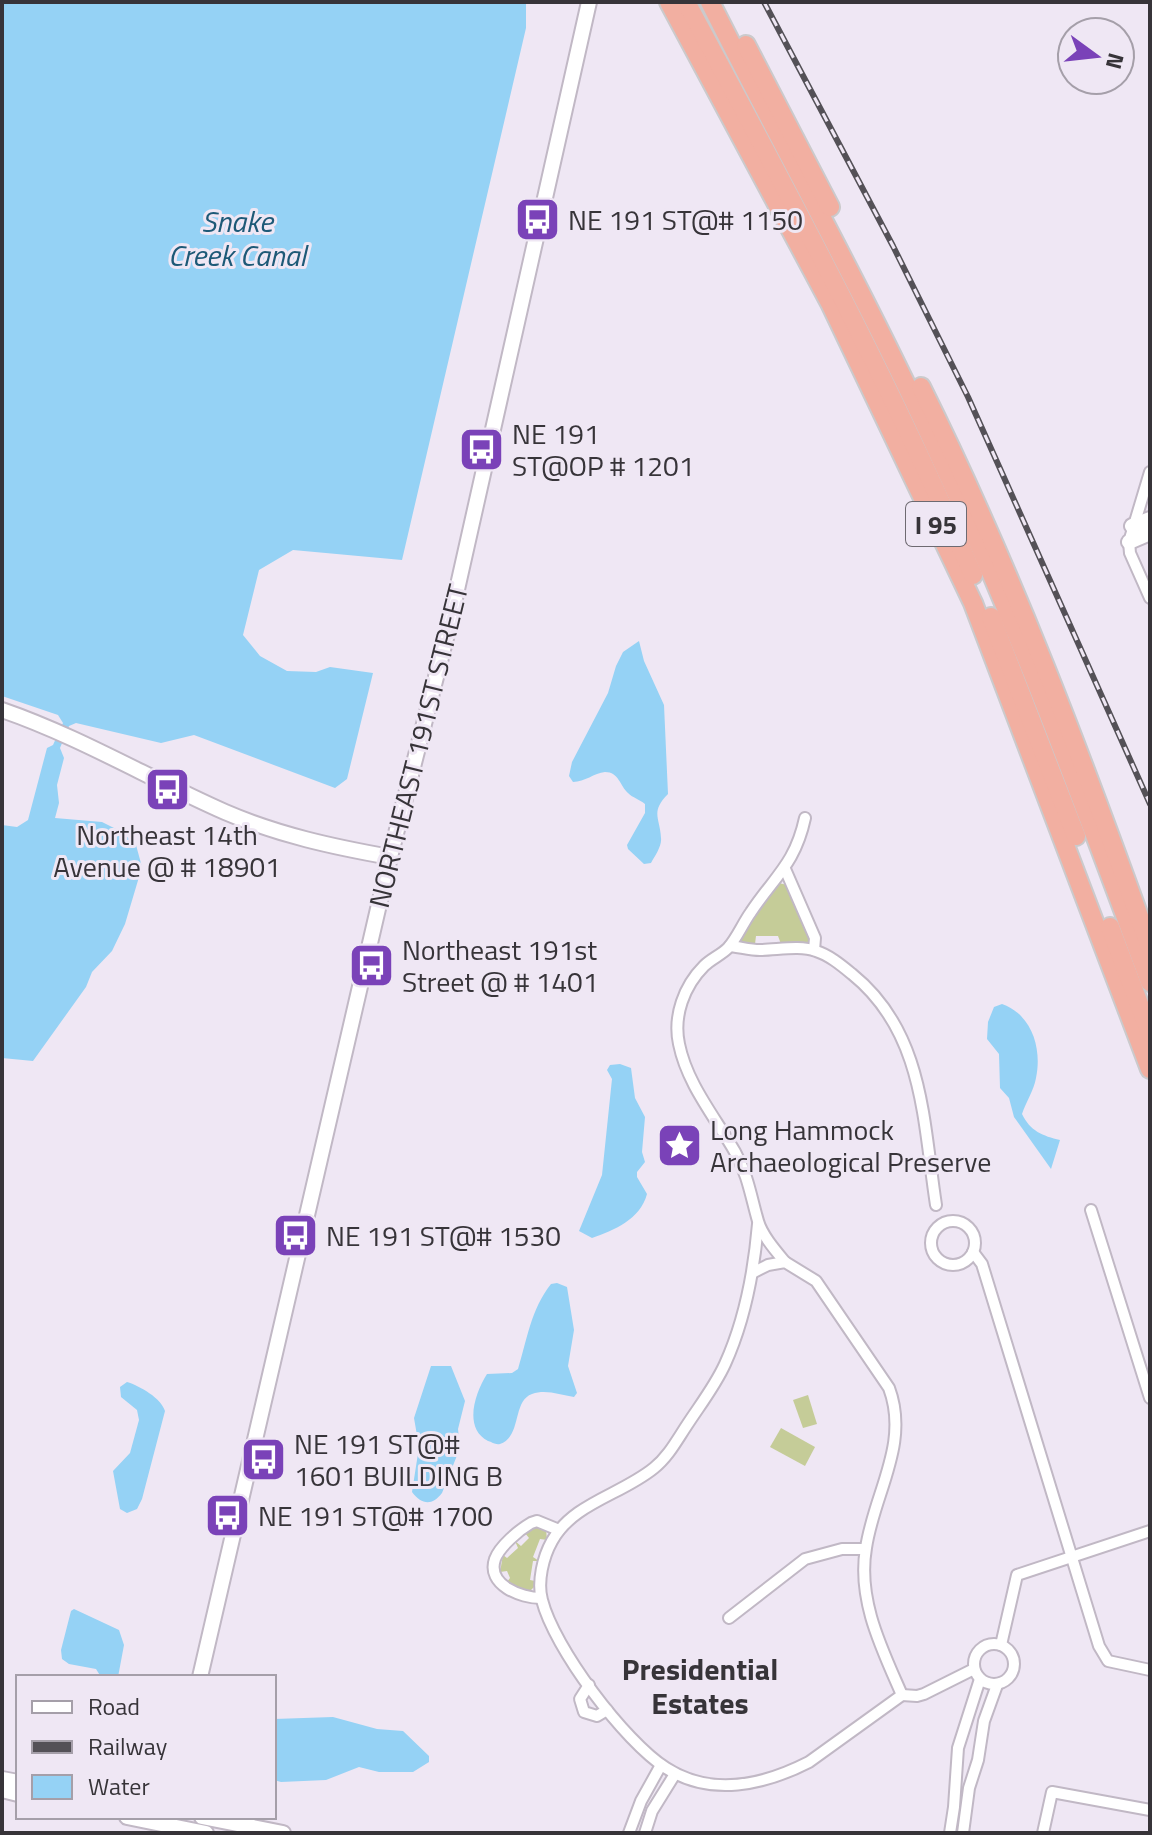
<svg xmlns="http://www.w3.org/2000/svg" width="1152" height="1835" viewBox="0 0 1152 1835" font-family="'Titillium Web',sans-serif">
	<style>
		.green { fill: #c5cc98 }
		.water { fill: #95d2f5 }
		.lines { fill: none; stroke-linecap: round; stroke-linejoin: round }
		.street-casing { stroke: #c1b8c5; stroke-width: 14 }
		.secondary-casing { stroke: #c1b8c5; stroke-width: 18 }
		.highway-casing { stroke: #cbcacc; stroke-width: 22 }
		.street { stroke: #fff; stroke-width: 10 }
		.secondary { stroke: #fff; stroke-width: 14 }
		.highway { stroke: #f2afa1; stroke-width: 18 }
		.rail-casing { stroke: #545157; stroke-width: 6 }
		.rail { stroke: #efe7f4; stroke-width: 3; stroke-dasharray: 9; stroke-linecap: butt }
		.labels { text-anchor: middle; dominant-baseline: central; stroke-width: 6; stroke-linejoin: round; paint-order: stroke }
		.shield { fill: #efe7f4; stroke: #6e6a71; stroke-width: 2 }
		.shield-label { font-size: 26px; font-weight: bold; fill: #373439 }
		.poi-label { font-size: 28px; fill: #373439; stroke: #efe7f4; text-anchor: start }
		.street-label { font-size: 28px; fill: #373439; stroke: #efe7f4 }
		.water-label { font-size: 30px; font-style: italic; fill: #1d5977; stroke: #efe7f4 }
		.neighbourhood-label { font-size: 30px; font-weight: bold; fill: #373439; stroke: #efe7f4 }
	</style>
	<rect width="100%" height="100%" fill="#efe7f4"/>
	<!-- green -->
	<g class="green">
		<polygon points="779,883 787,885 810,939 809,944 781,944 778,936 756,936 755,944 742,944 738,940 762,903"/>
		<polygon points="808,1395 817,1424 803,1428 793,1400"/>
		<polygon points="781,1428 815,1447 805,1466 770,1447"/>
		<polygon points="538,1525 546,1529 547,1540 540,1539 533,1557 539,1561 533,1561 530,1580 535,1581 536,1585 528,1593 507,1582 510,1578 507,1571 500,1572 503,1555 507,1558 518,1548 515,1541 521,1546 529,1538 525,1533 532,1526"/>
	</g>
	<!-- water -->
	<g class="water">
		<polygon points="2,2 526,2 526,28 402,560 293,550 259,570 243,635 260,656 287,671 316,672 330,667 373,673 347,779 335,788 194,735 161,743 76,723 69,726 60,748 64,758 57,785 59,803 55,818 102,822 122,832 136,845 142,867 125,924 112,951 92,972 86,987 33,1061 2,1058 2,825 17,827 28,820 47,748 53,745 63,723 58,715 2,696"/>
		<path d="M639 641 644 661 664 705 668 794C650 812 660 818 661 838 662 846 655 856 651 863L644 864 628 849 627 845 645 813V804C639 799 633 798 628 793 620 786 619 772 605 772 594 773 585 782 573 782L569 776 572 762 608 693 616 666 623 652Z"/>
		<path d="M1002 1004C1033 1015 1042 1050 1036 1078 1034 1090 1026 1102 1022 1114 1030 1131 1043 1136 1060 1140L1051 1169 1014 1117 1009 1098 1000 1088 999 1054 987 1039 988 1022 994 1007Z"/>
		<path d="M620 1064 631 1068 635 1098 645 1117 642 1152 645 1162 637 1172V1177L647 1194C640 1220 614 1230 592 1238L579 1231 602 1175 612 1079 607 1070 610 1065Z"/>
		<path d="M557 1283 567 1287 574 1330 568 1366 577 1393 574 1397C560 1395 546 1389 532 1394 512 1401 522 1437 500 1444 495 1445 492 1442 488 1441 463 1428 475 1393 487 1374L512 1373 518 1369C527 1340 531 1309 551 1284Z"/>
		<path d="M431 1366H451L465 1401 458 1429 460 1448 442 1493C432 1506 422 1505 412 1492L419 1447 414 1418Z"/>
		<path d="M127 1382C140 1386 161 1398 165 1411L142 1499 137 1509 127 1513 120 1509 113 1471 130 1453 139 1420 137 1410 121 1397 120 1387Z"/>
		<polygon points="74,1609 119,1630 124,1645 118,1677 101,1677 96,1669 69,1664 62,1659 61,1650 71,1611"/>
		<polygon points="333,1717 377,1729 403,1731 429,1756 429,1762 413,1772 379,1772 359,1767 326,1780 281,1782 274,1780 274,1719"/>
	</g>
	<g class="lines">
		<defs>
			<g id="street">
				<polyline points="1150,472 1129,542 1130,553 1150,598"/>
				<polyline points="785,869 815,938 814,950"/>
				<path d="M730 946C740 947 750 950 760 950 777 950 800 945 816 951 829 955 841 965 852 974 924 1032 923 1121 936 1205"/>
				<polyline points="1091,1210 1150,1398"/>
				<circle cx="953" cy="1243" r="22"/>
				<path d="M758 1224C754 1271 745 1320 725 1364 715 1386 700 1405 687 1425 677 1440 668 1457 654 1468 621 1495 573 1503 552 1541 543 1557 537 1582 542 1600 554 1648 624 1741 666 1768 711 1797 764 1785 809 1762L902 1695"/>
				<polyline points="973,1252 982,1264 1099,1646 1108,1661 1150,1670"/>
				<path d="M785 1262C775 1250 762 1235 758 1221 751 1197 748 1175 735 1152 715 1117 687 1084 679 1044 673 1016 684 986 704 966 711 959 721 955 728 948 737 938 743 923 751 912 775 876 795 864 805 818"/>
				<path d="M754 1272 768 1265 785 1262 816 1281 889 1388C910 1444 874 1493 866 1548 857 1600 882 1649 902 1695"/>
				<path d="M541 1598C521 1598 486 1585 495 1559 500 1546 519 1530 531 1523L537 1521 559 1530"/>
				<polyline points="729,1618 805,1559 842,1549 865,1549"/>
				<circle cx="994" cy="1664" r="20"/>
				<polyline points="1001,1645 1017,1575 1150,1531"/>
				<polyline points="589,1685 580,1699 584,1712 597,1716 607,1710"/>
				<polyline points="902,1695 917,1696 924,1694 974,1669"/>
				<polyline points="629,1833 641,1801 661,1765"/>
				<polyline points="645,1833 652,1811 675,1774"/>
				<polyline points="950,1833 954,1807 958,1748 980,1679"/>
				<polyline points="963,1833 969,1788 978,1760 984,1721 997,1685"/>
				<polyline points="1043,1833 1052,1792 1150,1810"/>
			</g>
			<g id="secondary">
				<polyline points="1132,526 1150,519"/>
				<polyline points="1129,542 1150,533"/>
				<path d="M2 710C80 737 150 779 225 812 278 835 334 847 390 857"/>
				<polyline points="200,1677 390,857 447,634 589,2"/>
				<polyline points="2,1779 18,1782"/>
				<polyline points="2,1790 18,1794"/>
				<polyline points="127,1817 206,1833"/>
				<polyline points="202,1817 283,1833"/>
			</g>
			<g id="highway">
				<polyline points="669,2 830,303 973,603 1150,1069"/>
				<path d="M686 2C787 190 889 379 973 575"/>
				<path d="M710 2C786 153 869 301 939 455 1019 627 1084 805 1150 982"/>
				<polyline points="746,45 830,207"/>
				<path d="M921 387C1011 568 1082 757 1150 947"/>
				<polyline points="991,617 1076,836"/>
				<polyline points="1110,927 1150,1033"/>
			</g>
		</defs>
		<!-- street casing -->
		<use href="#street" class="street-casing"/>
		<!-- secondary casing -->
		<use href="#secondary" class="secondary-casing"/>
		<!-- highway casing -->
		<use href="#highway" class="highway-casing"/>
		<!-- street -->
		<use href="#street" class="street"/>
		<!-- secondary -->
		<use href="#secondary" class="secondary"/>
		<!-- highway -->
		<use href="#highway" class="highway"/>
		<defs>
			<polyline id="rail" points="764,2 893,246 968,397 1150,804"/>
		</defs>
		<!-- rail casing -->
		<use href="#rail" class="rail-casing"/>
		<!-- rail -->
		<use href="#rail" class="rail"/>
	</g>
	<!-- icons -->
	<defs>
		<symbol id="bus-square" viewBox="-11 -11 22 22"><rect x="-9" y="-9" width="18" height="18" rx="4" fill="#7a42b8" stroke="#efe7f4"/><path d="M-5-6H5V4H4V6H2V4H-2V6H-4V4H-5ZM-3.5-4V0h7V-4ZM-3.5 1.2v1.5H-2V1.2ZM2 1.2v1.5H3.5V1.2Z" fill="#fff"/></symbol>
		<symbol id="sight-square" viewBox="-11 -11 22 22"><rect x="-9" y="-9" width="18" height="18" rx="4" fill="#7a42b8" stroke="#efe7f4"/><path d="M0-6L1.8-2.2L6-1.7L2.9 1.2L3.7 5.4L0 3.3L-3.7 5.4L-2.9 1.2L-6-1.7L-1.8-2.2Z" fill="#fff"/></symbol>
	</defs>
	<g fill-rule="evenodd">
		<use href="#bus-square" x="512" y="194" width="51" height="51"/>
		<use href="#bus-square" x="456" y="424" width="51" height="51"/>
		<use href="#bus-square" x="142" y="764" width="51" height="51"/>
		<use href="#bus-square" x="346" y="940" width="51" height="51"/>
		<use href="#sight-square" x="654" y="1120" width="51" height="51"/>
		<use href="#bus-square" x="270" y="1210" width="51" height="51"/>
		<use href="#bus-square" x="238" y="1434" width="51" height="51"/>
		<use href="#bus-square" x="202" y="1490" width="51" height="51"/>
	</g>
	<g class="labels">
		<!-- shield labels -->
		<rect class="shield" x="906" y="502" width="60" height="44" rx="6"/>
		<g class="shield-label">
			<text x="936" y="524">I 95</text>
		</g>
		<!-- poi labels -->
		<g class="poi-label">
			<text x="568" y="219">NE 191 ST@# 1150</text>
			<text x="512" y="433">NE 191<tspan x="512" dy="32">ST@OP # 1201</tspan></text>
			<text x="167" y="834" text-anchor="middle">Northeast 14th<tspan x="167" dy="32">Avenue @ # 18901</tspan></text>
			<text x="402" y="949">Northeast 191st<tspan x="402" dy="32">Street @ # 1401</tspan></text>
			<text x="710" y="1129">Long Hammock<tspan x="710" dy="32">Archaeological Preserve</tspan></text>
			<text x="326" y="1235">NE 191 ST@# 1530</text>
			<text x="294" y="1443">NE 191 ST@#<tspan x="294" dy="32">1601 BUILDING B</tspan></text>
			<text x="258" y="1515">NE 191 ST@# 1700</text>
		</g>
		<!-- street labels -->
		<g class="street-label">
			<text transform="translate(418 746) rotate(-76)">NORTHEAST 191ST STREET</text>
		</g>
		<!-- water labels -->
		<g class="water-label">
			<text x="237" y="221">Snake<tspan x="237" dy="34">Creek Canal</tspan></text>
		</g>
		<!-- neighbourhood labels -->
		<g class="neighbourhood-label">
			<text x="700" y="1669">Presidential<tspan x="700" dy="34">Estates</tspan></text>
		</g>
	</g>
	<!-- border -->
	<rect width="1152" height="1835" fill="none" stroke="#373439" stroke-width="8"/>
	<!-- legend -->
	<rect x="16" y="1675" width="260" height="144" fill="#efe7f4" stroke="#a59fa9" stroke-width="2"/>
	<rect x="32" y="1701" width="40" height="12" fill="#ffffff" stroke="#a59fa9" stroke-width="2"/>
	<text x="88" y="1715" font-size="24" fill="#373439">Road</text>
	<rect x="32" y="1741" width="40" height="12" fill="#545157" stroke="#a59fa9" stroke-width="2"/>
	<text x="88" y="1755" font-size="24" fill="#373439">Railway</text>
	<rect x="32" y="1775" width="40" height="24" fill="#95d2f5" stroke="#a59fa9" stroke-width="2"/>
	<text x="88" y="1795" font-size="24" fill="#373439">Water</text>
	<!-- north arrow -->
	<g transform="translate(1096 56) rotate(105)"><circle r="38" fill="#efe7f4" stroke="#a59fa9" stroke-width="2"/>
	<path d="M0-6L14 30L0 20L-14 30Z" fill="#7a42b8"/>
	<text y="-12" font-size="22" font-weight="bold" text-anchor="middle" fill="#373439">N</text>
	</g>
</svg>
